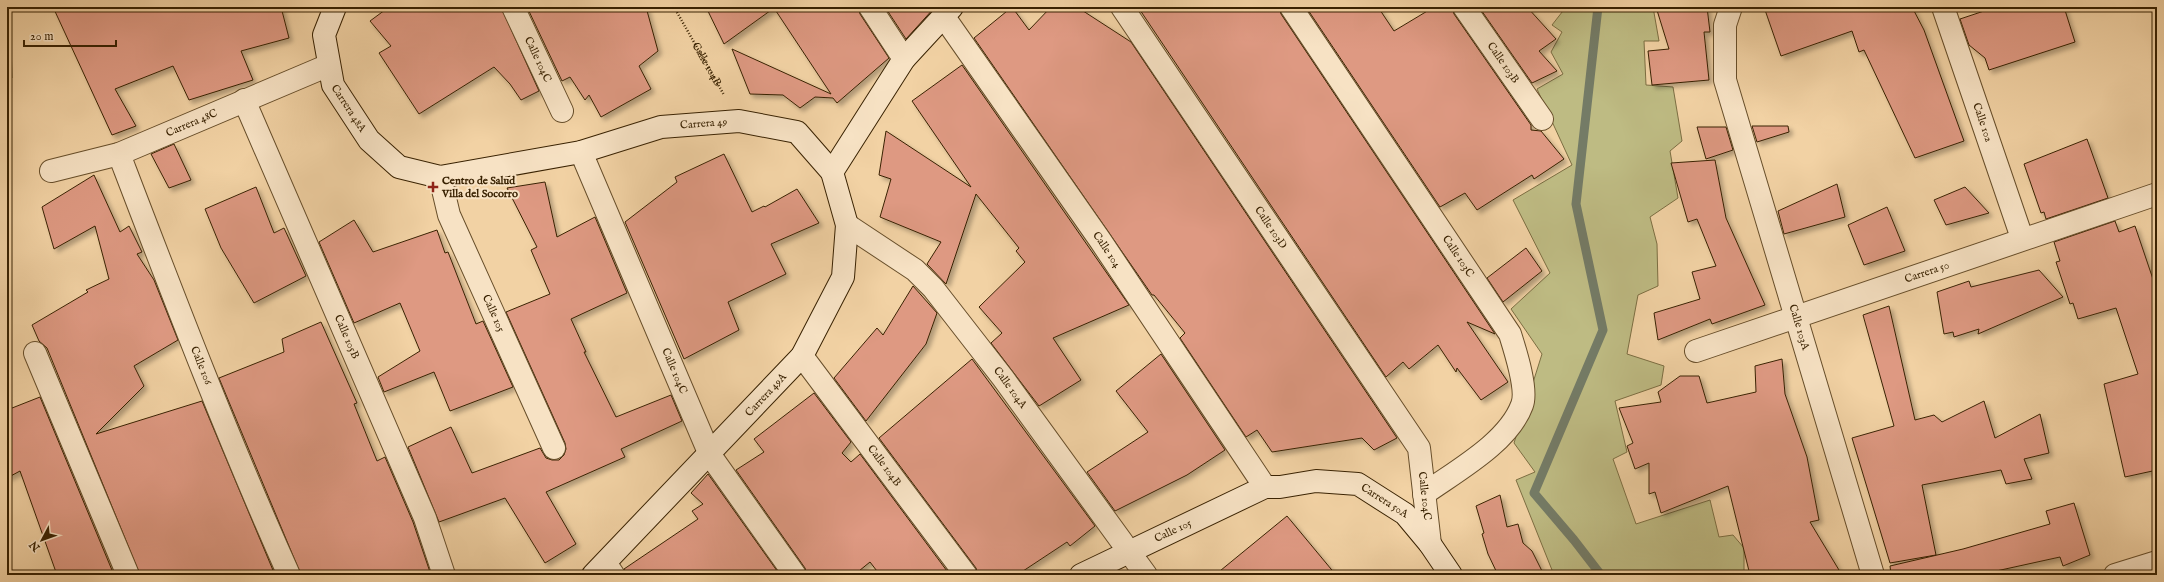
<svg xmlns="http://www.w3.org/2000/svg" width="2164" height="582" viewBox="0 0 2164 582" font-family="'IM FELL English',serif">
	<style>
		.green { fill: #bebb83; stroke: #7c6e42 }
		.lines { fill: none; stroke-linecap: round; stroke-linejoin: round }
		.stream { stroke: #747b66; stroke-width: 9 }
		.building { fill: #de9982; stroke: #392202; filter: url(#shadow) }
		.lane-casing { stroke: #674e2a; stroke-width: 18 }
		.street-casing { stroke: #674e2a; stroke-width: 24 }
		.secondary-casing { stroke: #392202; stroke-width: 24 }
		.path { stroke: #392202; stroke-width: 2.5; stroke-dasharray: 1 2; stroke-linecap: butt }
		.lane { stroke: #f7e2c4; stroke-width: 16 }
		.street { stroke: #f7e2c4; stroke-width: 22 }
		.secondary { stroke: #f7e2c4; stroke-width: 22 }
		.poi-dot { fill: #8f2418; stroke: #f7e2c4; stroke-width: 1.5 }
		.labels { text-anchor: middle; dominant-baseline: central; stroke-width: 4; stroke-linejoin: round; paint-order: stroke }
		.street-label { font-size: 11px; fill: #392202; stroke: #f7e2c4 }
		.poi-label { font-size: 11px; font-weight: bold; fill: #392202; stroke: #f7e2c4; text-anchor: start }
	</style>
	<defs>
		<filter id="shadow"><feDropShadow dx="3.5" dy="3.5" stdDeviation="2" flood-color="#0004"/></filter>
	</defs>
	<rect width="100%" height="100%" fill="#f2d2a4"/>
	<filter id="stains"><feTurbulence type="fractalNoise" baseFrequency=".005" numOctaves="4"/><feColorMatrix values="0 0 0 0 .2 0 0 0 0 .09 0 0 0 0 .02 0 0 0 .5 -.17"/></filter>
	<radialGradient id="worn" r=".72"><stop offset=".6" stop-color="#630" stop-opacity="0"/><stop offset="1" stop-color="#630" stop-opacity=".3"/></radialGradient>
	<!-- green -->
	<g class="green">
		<polygon points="7,7 10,7 12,78 7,80"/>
		<polygon points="1566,7 1653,7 1659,41 1644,41 1646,85 1673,87 1682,141 1670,151 1678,198 1650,217 1657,244 1658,286 1638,295 1627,354 1664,366 1661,385 1615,401 1627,452 1613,459 1636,524 1710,500 1719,537 1733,535 1744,548 1744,575 1554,575 1516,480 1535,472 1514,443 1542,354 1511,309 1550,273 1513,200 1572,165 1537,89 1563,74 1551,52 1562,32 1552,25"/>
	</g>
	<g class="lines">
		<!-- stream -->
		<polyline class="stream" points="1598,7 1576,204 1603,330 1534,493 1574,540 1601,575"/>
	</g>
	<!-- building -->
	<g class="building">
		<polygon points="53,7 281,7 289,38 241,51 253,80 189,100 173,66 115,89 136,126 112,135"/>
		<polygon points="389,7 501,7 539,91 521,100 510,84 494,67 419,114 379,53 391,46 370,21"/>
		<polygon points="527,7 646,7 658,51 639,66 651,89 601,117 589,95 585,100 570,77 562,81"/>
		<polygon points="706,7 858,7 860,14 889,58 837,103 833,98 815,97 800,108 783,95 750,94 732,49 831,94 774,8 724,44"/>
		<polygon points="885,7 935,7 906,39"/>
		<polygon points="1012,7 1029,30 1051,7 1077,7 1131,42 1397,438 1374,450 1362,438 1272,452 1257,430 1246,437 1180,338 1185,333 1154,295 1152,295 974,38"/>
		<polygon points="1138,7 1279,7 1281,14 1495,334 1467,322 1508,382 1481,400 1457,368 1456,372 1438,345 1409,369 1403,362 1386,377"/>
		<polygon points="1306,7 1378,7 1394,31 1434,7 1452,7 1454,14 1531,125 1531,130 1541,131 1564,159 1534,179 1532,175 1477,210 1465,193 1440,207"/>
		<polygon points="1479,7 1527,7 1556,39 1539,51 1557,71 1532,83"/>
		<polygon points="1656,7 1707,7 1710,32 1704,32 1709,80 1652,85 1648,51 1669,49"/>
		<polygon points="1764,7 1912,7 1924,30 1964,141 1915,158 1864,50 1859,52 1852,31 1781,56"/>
		<polygon points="1996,7 2064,7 2075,42 1989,70 1985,58 1969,45 1960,19"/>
		<polygon points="962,65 1129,305 1053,338 1081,380 1039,406 991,343 1002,333 979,307 1025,262 1016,251 1019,248 976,194 946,284 927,264 941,242 880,217 891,179 879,175 886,131 971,187 912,101"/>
		<polygon points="1752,126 1788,126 1789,132 1757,142"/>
		<polygon points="1697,127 1726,127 1733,150 1706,159"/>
		<polygon points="2087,139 2108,198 2046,219 2044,212 2041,213 2024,164"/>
		<polygon points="174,144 191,180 169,188 151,154"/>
		<polygon points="724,154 752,212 764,206 765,207 797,189 819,223 771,244 786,274 728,302 739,330 684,359 625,222 677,182 675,177"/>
		<polygon points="1715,160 1726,218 1765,305 1712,324 1710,319 1658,340 1654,313 1700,299 1692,272 1716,266 1697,219 1688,222 1671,163"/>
		<polygon points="94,175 120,232 129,226 142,252 137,254 154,280 178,340 134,366 144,386 96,434 202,401 275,575 140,575 47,348 39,341 32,325 88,292 86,290 109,279 95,226 54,249 42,207"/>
		<polygon points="545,182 557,237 595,217 627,293 571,319 586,352 584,352 616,417 671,395 682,421 621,449 625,457 546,492 576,544 545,563 505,498 439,522 408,447 451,427 472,473 540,448 546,458 552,460 559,460 564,455 566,449 565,443 506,312 550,294 531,250 537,247 507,188"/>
		<polygon points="1837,184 1845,217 1784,234 1778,211"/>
		<polygon points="256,187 274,233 284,228 306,276 254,303 221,248 205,209"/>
		<polygon points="1965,187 1989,213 1946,225 1934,200"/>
		<polygon points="1887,207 1905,251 1864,265 1848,225"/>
		<polygon points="354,220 373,252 437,230 445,253 448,252 476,324 483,321 513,387 450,411 434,372 384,392 378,377 420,351 400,303 354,323 319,242"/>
		<polygon points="2115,221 2119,232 2135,226 2157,291 2157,470 2125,477 2104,384 2138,374 2116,308 2078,319 2073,303 2070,304 2056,262 2060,261 2054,242"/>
		<polygon points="1526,248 1542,271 1503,302 1487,278"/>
		<polygon points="2039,270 2063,297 1978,334 1979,329 1954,337 1953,332 1944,334 1937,292 1969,281 1971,287"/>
		<polygon points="913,286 937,313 926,344 866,421 834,378 877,328 883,335"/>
		<polygon points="1889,306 1915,420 1934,415 1942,422 1984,401 1995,438 2040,414 2049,453 2024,459 2032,479 2006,484 2001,470 1922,485 1936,555 1890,563 1852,438 1894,426 1863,315"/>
		<polygon points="321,322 357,403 354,404 377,461 385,457 413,522 431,575 301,575 219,378 284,352 282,339"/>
		<polygon points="1161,354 1225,450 1187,475 1115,511 1087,472 1148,432 1116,391"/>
		<polygon points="972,359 1095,526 1070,546 1067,542 1017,575 978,575 976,568 879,438"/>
		<polygon points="1782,359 1785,394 1807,457 1819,520 1810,522 1842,575 1750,575 1728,486 1661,513 1655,492 1649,494 1649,463 1635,469 1627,446 1633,443 1619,408 1661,402 1658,392 1680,376 1699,376 1707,403 1756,392 1755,366"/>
		<polygon points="814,393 851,442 842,453 851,462 860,454 950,575 880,575 870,562 854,575 807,575 805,568 736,470 764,452 754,439"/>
		<polygon points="40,397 114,575 57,575 20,471 7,478 7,410"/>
		<polygon points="708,474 780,575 626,575 624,569 698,519 692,511 703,504 691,493"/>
		<polygon points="1500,495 1507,527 1518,524 1523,543 1532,551 1544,575 1498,575 1488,554 1482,534 1484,533 1476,506"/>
		<polygon points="2074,503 2090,555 2063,566 2060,557 1978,575 1891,575 1890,566 1963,549 2050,524 2046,511"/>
		<polygon points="1287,516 1336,575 1215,575"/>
	</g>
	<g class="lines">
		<defs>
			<polyline id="lane" points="607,560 617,575"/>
			<g id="street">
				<path id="s2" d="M513 7 562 111"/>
				<polyline points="870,7 904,59"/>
				<path id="s3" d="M1122 7 1419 448 1430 544"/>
				<path id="s4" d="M1291 7 1510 334C1515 350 1528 390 1522 405 1508 443 1456 471 1424 494"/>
				<path id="s5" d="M1464 7 1542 119"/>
				<path id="s6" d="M1731 7 1725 25V80L1873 575"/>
				<path id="s7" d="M1943 7 2022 238"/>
				<path id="s8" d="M944 17 1100 240 1265 487"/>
				<path id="s9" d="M244 100 425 518 444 575"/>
				<path id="s10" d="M581 152 710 455 795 575"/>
				<path id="s11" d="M119 154C173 295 227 437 289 575"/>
				<path id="s12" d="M51 171 119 154 329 65"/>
				<path id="s13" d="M440 177 449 215 554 448"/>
				<path id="s14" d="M847 225 915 270 933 288 1003 378 1146 575"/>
				<path id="s15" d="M1696 351 2157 194"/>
				<polyline points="35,353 128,575"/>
				<path id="s16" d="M802 356 966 575"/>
				<polyline points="2115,575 2157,562"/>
			</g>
			<g id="secondary">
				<path id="s17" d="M335 7 324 35 333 85 369 140 399 167 440 177 581 152 661 127 739 121 797 132 832 172 847 225 843 277 802 356 593 575"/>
				<polyline points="832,172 904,59 952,7"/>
				<path id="s18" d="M1081 575 1265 487H1280L1316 481 1358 484 1405 514 1430 544 1451 575"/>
			</g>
		</defs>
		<!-- lane casing -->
		<use href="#lane" class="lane-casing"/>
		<!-- street casing -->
		<use href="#street" class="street-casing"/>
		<!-- secondary casing -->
		<use href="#secondary" class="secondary-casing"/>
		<!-- path -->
		<path class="path" id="s1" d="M674 7 724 95"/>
		<!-- lane -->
		<use href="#lane" class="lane"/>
		<!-- street -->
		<use href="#street" class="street"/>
		<!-- secondary -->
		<use href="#secondary" class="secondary"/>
	</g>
	<!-- markers -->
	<path class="poi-dot" d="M431 181h4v4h4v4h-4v4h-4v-4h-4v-4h4z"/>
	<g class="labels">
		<!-- street labels -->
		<g class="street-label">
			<text stroke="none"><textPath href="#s2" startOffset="58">Calle 104C</textPath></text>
			<text stroke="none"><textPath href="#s5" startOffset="68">Calle 103B</textPath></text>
			<text stroke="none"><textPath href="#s1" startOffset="66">Calle 104B</textPath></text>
			<text stroke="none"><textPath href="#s17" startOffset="109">Carrera 48A</textPath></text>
			<text stroke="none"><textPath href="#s12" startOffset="149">Carrera 48C</textPath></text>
			<text stroke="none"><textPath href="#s7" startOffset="122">Calle 102</textPath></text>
			<text stroke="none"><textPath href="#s17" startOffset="499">Carrera 49</textPath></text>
			<text stroke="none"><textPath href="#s3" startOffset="266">Calle 103D</textPath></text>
			<text stroke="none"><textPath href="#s8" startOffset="284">Calle 104</textPath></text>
			<text stroke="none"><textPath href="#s4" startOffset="300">Calle 103C</textPath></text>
			<text stroke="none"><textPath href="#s15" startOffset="244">Carrera 50</textPath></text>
			<text stroke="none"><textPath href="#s13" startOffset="147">Calle 105</textPath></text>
			<text stroke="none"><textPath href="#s6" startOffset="332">Calle 103A</textPath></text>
			<text stroke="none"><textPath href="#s9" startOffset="258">Calle 105B</textPath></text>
			<text stroke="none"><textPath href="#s11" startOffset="227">Calle 106</textPath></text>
			<text stroke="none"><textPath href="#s10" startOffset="238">Calle 104C</textPath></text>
			<text stroke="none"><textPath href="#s14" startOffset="233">Calle 104A</textPath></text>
			<text transform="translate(766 395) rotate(-47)">Carrera 49A</text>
			<text stroke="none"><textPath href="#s16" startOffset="137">Calle 104B</textPath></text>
			<text stroke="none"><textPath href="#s3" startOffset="580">Calle 104C</textPath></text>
			<text stroke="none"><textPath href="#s18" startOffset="329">Carrera 50A</textPath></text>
			<text stroke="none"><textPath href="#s18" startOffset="102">Calle 105</textPath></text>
		</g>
		<!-- poi labels -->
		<g class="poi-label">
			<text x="442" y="181">Centro de Salud<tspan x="442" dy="13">Villa del Socorro</tspan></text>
		</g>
	</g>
	<!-- margin -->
	<rect width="2164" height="582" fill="none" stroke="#f2d2a4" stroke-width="24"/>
	<rect x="8" y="8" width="2148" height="566" fill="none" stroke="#392202" stroke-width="2"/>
	<rect x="12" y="12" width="2140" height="558" fill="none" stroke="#392202"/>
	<!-- north arrow -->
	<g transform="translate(42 540) rotate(229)" stroke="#f7e2c4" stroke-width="3" paint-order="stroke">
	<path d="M0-3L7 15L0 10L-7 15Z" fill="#392202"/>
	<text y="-6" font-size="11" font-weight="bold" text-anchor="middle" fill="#392202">N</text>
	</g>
	<!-- scale -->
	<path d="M24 40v6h92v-6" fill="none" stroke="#392202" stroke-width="2"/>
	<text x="30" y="40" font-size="12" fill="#392202" stroke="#f7e2c4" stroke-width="3" paint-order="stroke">20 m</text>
	<rect width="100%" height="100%" filter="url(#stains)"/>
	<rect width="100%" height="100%" fill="url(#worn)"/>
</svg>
